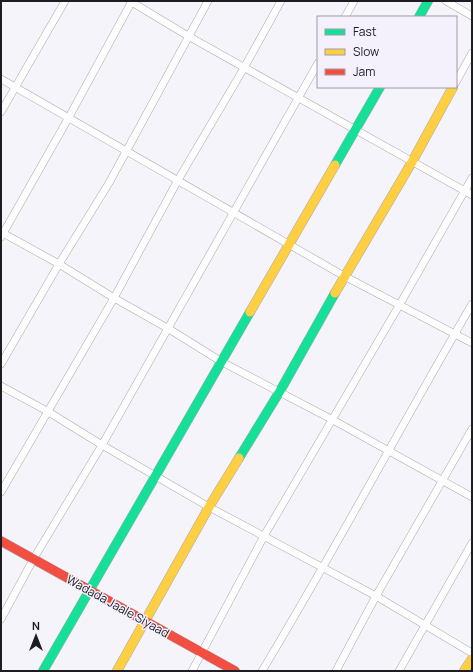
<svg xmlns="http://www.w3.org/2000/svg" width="473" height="672" viewBox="0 0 473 672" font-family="Manrope,sans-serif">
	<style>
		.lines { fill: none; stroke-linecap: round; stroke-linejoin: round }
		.street-casing { stroke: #aaa9ae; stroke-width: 8 }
		.fast-casing { stroke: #aaa9ae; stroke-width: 10 }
		.slow-casing { stroke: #aaa9ae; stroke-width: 10 }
		.jam-casing { stroke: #aaa9ae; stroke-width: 10 }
		.street { stroke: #fefdfe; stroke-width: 7 }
		.fast { stroke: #16e098; stroke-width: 9 }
		.slow { stroke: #ffcf43; stroke-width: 9 }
		.jam { stroke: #f24e42; stroke-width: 9 }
		.labels { text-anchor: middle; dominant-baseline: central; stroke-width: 3; stroke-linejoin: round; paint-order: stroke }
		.street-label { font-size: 12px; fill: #1d1c21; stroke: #f4f1fd }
	</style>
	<rect width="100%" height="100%" fill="#f5f4fa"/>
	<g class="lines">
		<defs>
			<g id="street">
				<polyline points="130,1 188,36 472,195"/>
				<polyline points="446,1 472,16"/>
				<polyline points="345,17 354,1"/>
				<polyline points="1,79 344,276 472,343"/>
				<polyline points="456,82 472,53"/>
				<polyline points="1,112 65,1"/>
				<polyline points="1,232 59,264 114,298 169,329 222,362 333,420 472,497"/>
				<polyline points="1,237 69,117 132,1"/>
				<polyline points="1,364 59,264 109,183 208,1"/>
				<polyline points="1,386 47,411 102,445 209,507 376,596 472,653"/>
				<polyline points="1,492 114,298 178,180 244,68 281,1"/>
				<polyline points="1,619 34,558 102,445 318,63"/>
				<polyline points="192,671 264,536 400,304 472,178"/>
				<path d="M262 671C335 550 401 426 472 304"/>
				<polyline points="336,671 376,596 472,429"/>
				<polyline points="399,671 472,543"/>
			</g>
			<g id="fast">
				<polyline points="419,17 428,1"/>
				<polyline points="335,165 380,87"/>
				<polyline points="239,458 280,391 335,293"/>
				<polyline points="43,671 250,312"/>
			</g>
			<g id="slow">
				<polyline points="335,293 412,162 453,87"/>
				<polyline points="250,312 335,165"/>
				<polyline points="117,671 209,507 239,458"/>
				<polyline points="464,671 472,659"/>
			</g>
			<polyline id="jam" points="1,541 235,671"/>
		</defs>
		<!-- street casing -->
		<use href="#street" class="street-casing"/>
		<!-- fast casing -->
		<use href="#fast" class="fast-casing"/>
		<!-- slow casing -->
		<use href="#slow" class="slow-casing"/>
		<!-- jam casing -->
		<use href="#jam" class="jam-casing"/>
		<!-- street -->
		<use href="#street" class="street"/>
		<!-- fast -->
		<use href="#fast" class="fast"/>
		<!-- slow -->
		<use href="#slow" class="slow"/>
		<!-- jam -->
		<use href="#jam" class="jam"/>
	</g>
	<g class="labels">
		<!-- street labels -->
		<g class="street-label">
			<text transform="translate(118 606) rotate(29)">Wadada Jaale Siyaad</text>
		</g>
	</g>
	<!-- border -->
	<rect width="473" height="672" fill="none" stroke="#1d1c21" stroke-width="4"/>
	<!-- legend -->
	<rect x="317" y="16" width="140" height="72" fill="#f4f1fd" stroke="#9e9ca5"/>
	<rect x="325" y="29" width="20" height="6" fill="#16e098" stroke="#9e9ca5"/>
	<text x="353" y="36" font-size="12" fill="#1d1c21">Fast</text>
	<rect x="325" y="49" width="20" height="6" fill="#ffcf43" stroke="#9e9ca5"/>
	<text x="353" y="56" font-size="12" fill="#1d1c21">Slow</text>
	<rect x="325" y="69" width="20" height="6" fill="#f24e42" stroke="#9e9ca5"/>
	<text x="353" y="76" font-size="12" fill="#1d1c21">Jam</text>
	<!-- north arrow -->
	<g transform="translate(36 636)" stroke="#f4f1fd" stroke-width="3" paint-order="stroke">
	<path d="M0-3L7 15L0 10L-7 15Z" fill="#1d1c21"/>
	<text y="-6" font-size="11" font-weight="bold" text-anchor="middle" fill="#1d1c21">N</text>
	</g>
</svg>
